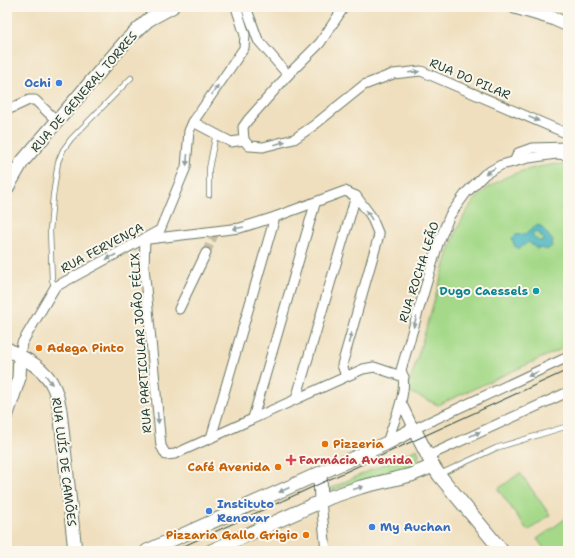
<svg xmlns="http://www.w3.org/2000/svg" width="575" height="558" viewBox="0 0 575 558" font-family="'Shantell Sans',sans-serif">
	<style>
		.green { fill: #a5d989; stroke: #628b5e }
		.water { fill: #44b3be; stroke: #327879; fill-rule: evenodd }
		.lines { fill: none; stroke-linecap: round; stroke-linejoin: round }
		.street-tunnel { stroke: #c5bfa2; stroke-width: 9; stroke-dasharray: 9 4.5; stroke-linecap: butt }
		.lane-casing { stroke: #687664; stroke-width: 6 }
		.street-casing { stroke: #687664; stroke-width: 11 }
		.secondary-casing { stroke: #687664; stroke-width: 15 }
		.lane { stroke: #fff; stroke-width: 4.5 }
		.street { stroke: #fff; stroke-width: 9 }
		.secondary { stroke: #fff; stroke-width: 13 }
		.tram { stroke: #1f3d34; stroke-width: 1 }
		.oneway { fill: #8f9e9a }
		.shop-dot { fill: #3f7fe0; stroke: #fbf7ec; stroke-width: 1.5 }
		.culture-dot { fill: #0f9aa8; stroke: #fbf7ec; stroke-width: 1.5 }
		.food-dot { fill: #e8710a; stroke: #fbf7ec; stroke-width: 1.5 }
		.health-dot { fill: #e0444e; stroke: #fbf7ec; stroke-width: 1.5 }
		.labels { text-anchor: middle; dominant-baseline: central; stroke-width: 4; stroke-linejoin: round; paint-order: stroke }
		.street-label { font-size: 12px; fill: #1f3d34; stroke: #fbf7ec }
		.shop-label { font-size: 12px; font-weight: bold; fill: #366cbe; stroke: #fbf7ec; text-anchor: start }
		.culture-label { font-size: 12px; font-weight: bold; fill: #0d838f; stroke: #fbf7ec; text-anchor: end }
		.food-label { font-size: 12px; font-weight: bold; fill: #c56008; stroke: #fbf7ec; text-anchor: start }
		.health-label { font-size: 12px; font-weight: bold; fill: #be3a42; stroke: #fbf7ec; text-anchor: start }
	</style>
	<rect width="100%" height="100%" fill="#fbf7ec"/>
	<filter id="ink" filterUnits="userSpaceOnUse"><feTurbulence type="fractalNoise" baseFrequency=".025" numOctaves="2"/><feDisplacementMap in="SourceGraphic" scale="8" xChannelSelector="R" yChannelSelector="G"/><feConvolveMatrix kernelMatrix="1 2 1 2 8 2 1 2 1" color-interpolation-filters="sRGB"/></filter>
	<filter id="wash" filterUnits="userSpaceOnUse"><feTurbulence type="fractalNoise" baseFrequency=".012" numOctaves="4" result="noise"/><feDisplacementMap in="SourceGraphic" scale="16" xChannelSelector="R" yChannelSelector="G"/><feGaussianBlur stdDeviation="0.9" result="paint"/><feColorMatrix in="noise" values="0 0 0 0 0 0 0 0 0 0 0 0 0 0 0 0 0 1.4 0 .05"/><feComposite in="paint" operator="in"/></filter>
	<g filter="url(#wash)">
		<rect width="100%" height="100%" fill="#efdfbe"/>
		<!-- green -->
		<g class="green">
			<path d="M555 164 568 165V346L438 405 407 391C417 359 427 327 436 294 446 264 454 223 476 199 499 175 524 169 555 164Z"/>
			<polygon points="417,449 419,454 418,460 411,467 371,478 327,492 327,490"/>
			<polygon points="520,473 550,515 528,531 498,489"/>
			<polygon points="568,517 568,549 565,551 546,551 537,539"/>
		</g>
		<!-- water -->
		<path class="water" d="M536 225 541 226 553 241 552 246 547 250 541 248 537 249 528 242C519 250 515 252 512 238L515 235 526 234ZM534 232H537L544 239 543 241C538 242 535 238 532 235Z"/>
	</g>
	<g filter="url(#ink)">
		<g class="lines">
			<!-- street-tunnel -->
			<polyline class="street-tunnel" points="206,253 216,230"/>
			<defs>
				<g id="lane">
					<polyline points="209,195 209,169 216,133"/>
					<polyline points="55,287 52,280 50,231 53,196 58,162 63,150 71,139 131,78"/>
					<polyline points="440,474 496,448 568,426"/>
				</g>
				<g id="street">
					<polyline points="246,7 258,40 288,75"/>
					<polyline points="12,108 29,100 35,100 57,121"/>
					<polyline points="193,122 231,142 244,140"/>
					<polyline points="244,140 249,146 263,147 294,139 313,126 364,85 393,74 421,71 568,134"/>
					<polyline points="244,140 243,127 248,120 288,75 320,43 344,7"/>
					<polyline points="515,160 518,153 532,148 568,147"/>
					<polyline points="145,239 144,267 161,446 166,455 175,454 363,369 374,367 404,377"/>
					<polyline points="149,239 240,228 275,217 345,191 356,196 371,216 379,235 342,365 346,376"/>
					<polyline points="179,309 206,253"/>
					<polyline points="20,356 22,343 55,287 160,230 186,167 189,131 193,122 244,48 245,35 236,7"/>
					<polyline points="296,399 356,196"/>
					<polyline points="401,402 414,429 568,357"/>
					<polyline points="253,418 315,204"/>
					<polyline points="211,438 275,217"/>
					<path d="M387 443C393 422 410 390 401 370L438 244 450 215 466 193 485 174 501 165 529 158 556 154 568 155"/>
					<polyline points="428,456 568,392"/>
					<polyline points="321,501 326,551"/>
				</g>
				<g id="secondary">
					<polyline points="515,7 552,18 568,25"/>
					<polyline points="7,188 22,162 126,41 148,20 172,7"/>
					<path d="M7 349C24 358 45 368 53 386 57 393 58 402 60 410L75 551"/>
					<polyline points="7,414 19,378 20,356"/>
					<polyline points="320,474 321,501"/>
					<polyline points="147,551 387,443 414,429 433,466 439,475 502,551"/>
					<polyline points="211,551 331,497 361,487 411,475 433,466"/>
				</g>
			</defs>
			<!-- lane casing -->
			<use href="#lane" class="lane-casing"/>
			<!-- street casing -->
			<use href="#street" class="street-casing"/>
			<!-- secondary casing -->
			<use href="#secondary" class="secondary-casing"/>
			<!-- lane -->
			<use href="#lane" class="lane"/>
			<!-- street -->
			<use href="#street" class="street"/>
			<!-- secondary -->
			<use href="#secondary" class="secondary"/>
			<!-- tram -->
			<polyline class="tram" points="173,551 568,370"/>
		</g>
		<!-- one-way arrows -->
		<defs><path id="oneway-solid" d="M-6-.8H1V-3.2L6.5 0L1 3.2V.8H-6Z"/></defs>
		<g class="oneway">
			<use href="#oneway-solid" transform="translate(414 72) rotate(-7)"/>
			<use href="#oneway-solid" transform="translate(215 90) rotate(-56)"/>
			<use href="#oneway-solid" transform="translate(534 119) rotate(23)"/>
			<use href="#oneway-solid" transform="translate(280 143) rotate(-17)"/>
			<use href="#oneway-solid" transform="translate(187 160) rotate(95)"/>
			<use href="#oneway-solid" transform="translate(490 171) rotate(150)"/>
			<use href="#oneway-solid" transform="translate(369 215) rotate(-122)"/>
			<use href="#oneway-solid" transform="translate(238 228) rotate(170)"/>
			<use href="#oneway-solid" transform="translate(111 257) rotate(152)"/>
			<use href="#oneway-solid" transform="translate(415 322) rotate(106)"/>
			<use href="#oneway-solid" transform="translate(350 338) rotate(-74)"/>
			<use href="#oneway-solid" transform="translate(533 374) rotate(155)"/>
			<use href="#oneway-solid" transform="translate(49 380) rotate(55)"/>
			<use href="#oneway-solid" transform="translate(158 418) rotate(85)"/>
			<use href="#oneway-solid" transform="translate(475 434) rotate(-24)"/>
			<use href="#oneway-solid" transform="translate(358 488) rotate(-16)"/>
			<use href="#oneway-solid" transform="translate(284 490) rotate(156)"/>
		</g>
	</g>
	<!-- markers -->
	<g class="shop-dot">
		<circle cx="59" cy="83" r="4"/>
		<circle cx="209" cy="511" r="4"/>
		<circle cx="372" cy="527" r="4"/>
	</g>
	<circle class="culture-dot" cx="536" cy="291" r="4"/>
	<g class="food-dot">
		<circle cx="39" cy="348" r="4"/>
		<circle cx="325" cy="444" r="4"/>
		<circle cx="278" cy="467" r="4"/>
		<circle cx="306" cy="535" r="4"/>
	</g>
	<path class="health-dot" d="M289 454h4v4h4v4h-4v4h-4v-4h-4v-4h4z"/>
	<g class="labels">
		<!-- street labels -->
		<g class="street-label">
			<text transform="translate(470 79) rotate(23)">RUA DO PILAR</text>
			<text transform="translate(84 92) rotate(-49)">RUA DE GENERAL TORRES</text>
			<text transform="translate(102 248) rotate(-28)">RUA FERVENÇA</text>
			<text transform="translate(419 272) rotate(-72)">RUA ROCHA LEÃO</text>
			<text transform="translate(141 343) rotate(-94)">RUA PARTICULAR JOÃO FÉLIX</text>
			<text transform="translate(64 462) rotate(83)">RUA LUÍS DE CAMÕES</text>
		</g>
		<!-- shop labels -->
		<g class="shop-label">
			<text x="51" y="83" text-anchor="end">Ochi</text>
			<text x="217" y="504">Instituto<tspan x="217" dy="14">Renovar</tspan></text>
			<text x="380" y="527">My Auchan</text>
		</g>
		<!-- culture labels -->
		<g class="culture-label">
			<text x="528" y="291">Dugo Caessels</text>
		</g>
		<!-- food labels -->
		<g class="food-label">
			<text x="47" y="348">Adega Pinto</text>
			<text x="333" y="444">Pizzeria</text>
			<text x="270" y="467" text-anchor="end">Café Avenida</text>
			<text x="298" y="535" text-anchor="end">Pizzaria Gallo Grigio</text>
		</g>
		<!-- health labels -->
		<g class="health-label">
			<text x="299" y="460">Farmácia Avenida</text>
		</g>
	</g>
	<!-- margin -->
	<rect width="575" height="558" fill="none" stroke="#fbf7ec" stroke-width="24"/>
</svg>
